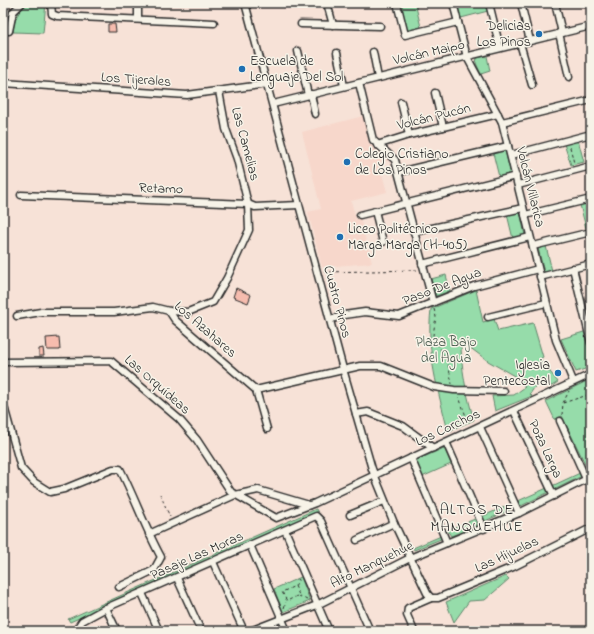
<svg xmlns="http://www.w3.org/2000/svg" width="594" height="634" viewBox="0 0 594 634" font-family="'Indie Flower',sans-serif">
	<style>
		.built { fill: #f7d7cb }
		.green { fill: #96dcaa; stroke: #60846a }
		.building { fill: #f6bcae; stroke: #2b2b2b }
		.lines { fill: none; stroke-linecap: round; stroke-linejoin: round }
		.minor-casing { stroke: #2b2b2b; stroke-width: 9 }
		.path { stroke: #2b2b2b; stroke-width: 1; stroke-dasharray: 3 3; stroke-linecap: butt }
		.minor { stroke: #f7f3e8; stroke-width: 6 }
		.poi-dot { fill: #1f6fb2; stroke: #f7f3e8; stroke-width: 1.5 }
		.labels { text-anchor: middle; dominant-baseline: central; stroke-width: 3; stroke-linejoin: round; paint-order: stroke }
		.poi-label { font-size: 14px; fill: #2b2b2b; stroke: #f7f3e8; text-anchor: start }
		.street-label { font-size: 14px; fill: #2b2b2b; stroke: #f7f3e8 }
		.park-label { font-size: 14px; fill: #46574b; stroke: #f7f3e8 }
		.neighbourhood-label { font-size: 15px; letter-spacing: 1px; fill: #2b2b2b; stroke: #f7f3e8 }
	</style>
	<rect width="100%" height="100%" fill="#f7e2d7"/>
	<filter id="ink" filterUnits="userSpaceOnUse"><feTurbulence type="fractalNoise" baseFrequency=".025" numOctaves="2"/><feDisplacementMap in="SourceGraphic" scale="8" xChannelSelector="R" yChannelSelector="G"/><feConvolveMatrix kernelMatrix="1 2 1 2 8 2 1 2 1" color-interpolation-filters="sRGB"/></filter>
	<g filter="url(#ink)">
		<!-- built -->
		<polygon class="built" points="363,116 369,144 391,160 379,163 387,192 351,201 356,219 360,218 372,263 322,267 308,212 321,209 302,132"/>
		<!-- green -->
		<g class="green">
			<path d="M28 3H46L43 33 13 32C14 18 18 12 28 3Z"/>
			<polygon points="400,3 415,3 421,27 406,31"/>
			<polygon points="457,3 486,3 488,11 461,18"/>
			<polygon points="487,56 490,71 481,74 476,63 477,58"/>
			<polygon points="578,140 584,162 571,165 564,144"/>
			<polygon points="505,150 511,174 499,177 493,153"/>
			<polygon points="591,202 591,227 586,228 580,205"/>
			<polygon points="520,211 525,236 513,239 507,214"/>
			<polygon points="546,246 552,271 544,272 538,248"/>
			<polygon points="446,275 450,291 436,296 431,279"/>
			<path d="M476 290 483 322 494 319 498 331 533 323 543 357 540 359 558 382 552 386 536 385 530 394 532 396 495 411 492 396 514 395 525 387 516 377 488 361 461 341C461 368 466 393 474 420L448 431C438 391 426 351 431 309Z"/>
			<polygon points="587,331 591,350 591,367 576,372 561,339"/>
			<polygon points="591,379 591,391 588,392 591,399 591,471 589,472 562,416 555,420 546,401"/>
			<polygon points="444,448 451,464 422,477 415,461"/>
			<polygon points="580,473 582,476 554,490 552,486"/>
			<polygon points="547,488 549,492 521,506 518,501"/>
			<polygon points="509,505 512,509 485,521 483,516"/>
			<polygon points="316,509 318,513 70,622 68,619"/>
			<polygon points="475,519 478,525 451,536 447,530"/>
			<polygon points="441,536 443,538 414,550 413,548"/>
			<polygon points="506,576 509,579 485,600 469,601 454,622 446,602"/>
			<polygon points="301,577 310,601 283,612 274,589"/>
		</g>
		<!-- building -->
		<g class="building">
			<polygon points="108,24 115,24 116,32 108,32"/>
			<polygon points="236,288 251,295 248,303 233,297"/>
			<polygon points="59,337 60,350 47,350 46,338"/>
			<polygon points="43,348 44,356 39,356 39,349"/>
		</g>
		<g class="lines">
			<defs>
				<g id="minor">
					<polyline points="51,3 52,14 57,16 214,23"/>
					<polyline points="138,3 138,19"/>
					<polyline points="245,3 343,369 372,469 394,523 427,593 431,598"/>
					<polyline points="327,3 333,25"/>
					<polyline points="397,3 405,35 458,22"/>
					<polyline points="453,3 467,57 502,122 556,340 573,381"/>
					<polyline points="489,3 500,48"/>
					<polyline points="521,3 530,41"/>
					<polyline points="555,3 562,33"/>
					<polyline points="301,24 380,26"/>
					<polyline points="9,31 13,12 22,3"/>
					<polyline points="559,33 569,77"/>
					<polyline points="520,43 532,85"/>
					<polyline points="298,51 308,95"/>
					<polyline points="373,52 378,78"/>
					<polyline points="337,53 344,86"/>
					<polyline points="3,83 187,95 268,84"/>
					<polyline points="359,83 373,140 395,160 433,303"/>
					<polyline points="435,93 443,127"/>
					<polyline points="311,94 315,114"/>
					<polyline points="401,102 409,135"/>
					<polyline points="273,104 591,26"/>
					<polyline points="502,122 591,100"/>
					<polyline points="377,145 409,135 498,114"/>
					<polyline points="511,155 591,134"/>
					<polyline points="399,172 508,146"/>
					<polyline points="518,185 591,166"/>
					<polyline points="21,195 248,204 255,207 299,205"/>
					<polyline points="375,211 383,242"/>
					<polyline points="360,215 516,176"/>
					<polyline points="525,215 591,199"/>
					<polyline points="414,232 523,208"/>
					<polyline points="533,246 591,232"/>
					<polyline points="422,264 530,237"/>
					<polyline points="573,268 591,343"/>
					<polyline points="540,277 591,264"/>
					<polyline points="169,311 175,320 256,390"/>
					<polyline points="17,316 41,312 114,312 153,307 169,311 188,312 213,302 227,278 249,230 248,204 237,159 226,129 219,91"/>
					<polyline points="488,317 546,303"/>
					<polyline points="330,320 344,315 365,312 399,316 474,286 538,269"/>
					<polyline points="3,362 111,361 179,419 197,440 231,492 276,518 315,503 591,374"/>
					<polyline points="256,390 360,366 381,366 434,387 454,390 504,391"/>
					<polyline points="256,390 267,429"/>
					<path d="M3 403 21 468 34 482 50 492 64 489 113 469H120C135 498 145 528 161 557L154 570 119 587"/>
					<polyline points="514,411 554,496"/>
					<polyline points="356,414 368,412 403,426 433,448"/>
					<polyline points="560,421 586,479"/>
					<polyline points="480,427 519,513"/>
					<polyline points="446,442 484,529"/>
					<polyline points="411,458 447,543"/>
					<polyline points="350,515 384,501"/>
					<polyline points="285,530 329,631"/>
					<polyline points="149,534 235,495 258,490 309,505"/>
					<polyline points="357,540 394,523"/>
					<polyline points="250,545 287,631"/>
					<polyline points="213,562 244,631"/>
					<polyline points="177,578 201,631"/>
					<polyline points="142,593 159,631"/>
					<polyline points="106,608 117,631"/>
					<polyline points="79,631 78,627 82,621 106,608 316,516 321,521 370,631"/>
					<polyline points="250,631 317,605 410,558 519,513 591,477"/>
					<polyline points="414,631 407,615 408,608 431,598 438,598 513,567 591,528"/>
				</g>
			</defs>
			<!-- minor casing -->
			<use href="#minor" class="minor-casing"/>
			<!-- path -->
			<g class="path">
				<polyline points="570,147 574,163"/>
				<polyline points="587,206 591,221"/>
				<polyline points="324,272 417,270"/>
				<polyline points="434,309 436,317 433,335 448,363 452,384"/>
				<polyline points="563,403 591,394"/>
				<polyline points="562,415 563,403 569,391"/>
				<polyline points="452,432 449,428 467,419 459,397"/>
				<polyline points="160,494 170,517"/>
				<polyline points="295,586 299,595 287,601 282,592 295,586 299,579"/>
				<polyline points="299,596 309,601"/>
				<polyline points="284,608 286,602"/>
			</g>
			<!-- minor -->
			<use href="#minor" class="minor"/>
		</g>
	</g>
	<!-- markers -->
	<g class="poi-dot">
		<circle cx="539" cy="34" r="4"/>
		<circle cx="242" cy="69" r="4"/>
		<circle cx="347" cy="162" r="4"/>
		<circle cx="340" cy="237" r="4"/>
		<circle cx="558" cy="373" r="4"/>
	</g>
	<g class="labels">
		<!-- poi labels -->
		<g class="poi-label">
			<text x="531" y="26" text-anchor="end">Delicias<tspan x="531" dy="16">Los Pinos</tspan></text>
			<text x="250" y="61">Escuela de<tspan x="250" dy="16">Lenguaje Del Sol</tspan></text>
			<text x="355" y="154">Colegio Cristiano<tspan x="355" dy="16">de Los Pinos</tspan></text>
			<text x="348" y="229">Liceo Politécnico<tspan x="348" dy="16">Marga Marga (H-405)</tspan></text>
			<text x="550" y="365" text-anchor="end">Iglesia<tspan x="550" dy="16">Pentecostal</tspan></text>
		</g>
		<!-- street labels -->
		<g class="street-label">
			<text transform="translate(429 53) rotate(-13)">Volcán Maipo</text>
			<text transform="translate(136 80) rotate(4)">Los Tijerales</text>
			<text transform="translate(434 117) rotate(-14)">Volcán Pucón</text>
			<text transform="translate(245 144) rotate(75)">Las Camelias</text>
			<text transform="translate(530 187) rotate(76)">Volcán Villarica</text>
			<text transform="translate(161 189) rotate(2)">Retamo</text>
			<text transform="translate(442 287) rotate(-21)">Paso De Agua</text>
			<text transform="translate(337 302) rotate(75)">Cuatro Pinos</text>
			<text transform="translate(205 330) rotate(41)">Los Azahares</text>
			<text transform="translate(157 385) rotate(41)">Las Orquídeas</text>
			<text transform="translate(448 428) rotate(-25)">Los Corchos</text>
			<text transform="translate(545 449) rotate(65)">Poza Larga</text>
			<text transform="translate(507 555) rotate(-25)">Las Hijuelas</text>
			<text transform="translate(197 556) rotate(-24)">Pasaje Las Moras</text>
			<text transform="translate(372 565) rotate(-26)">Alto Manquehue</text>
		</g>
		<!-- park labels -->
		<g class="park-label">
			<text x="446" y="342">Plaza Bajo<tspan x="446" dy="16">del Agua</tspan></text>
		</g>
		<!-- neighbourhood labels -->
		<g class="neighbourhood-label">
			<text x="477" y="510">ALTOS DE<tspan x="477" dy="17">MANQUEHUE</tspan></text>
		</g>
	</g>
	<!-- margin -->
	<rect width="594" height="634" fill="none" stroke="#f7f3e8" stroke-width="16"/>
	<rect x="8" y="8" width="578" height="618" fill="none" stroke="#2b2b2b" stroke-width="1.5" filter="url(#ink)"/>
</svg>
